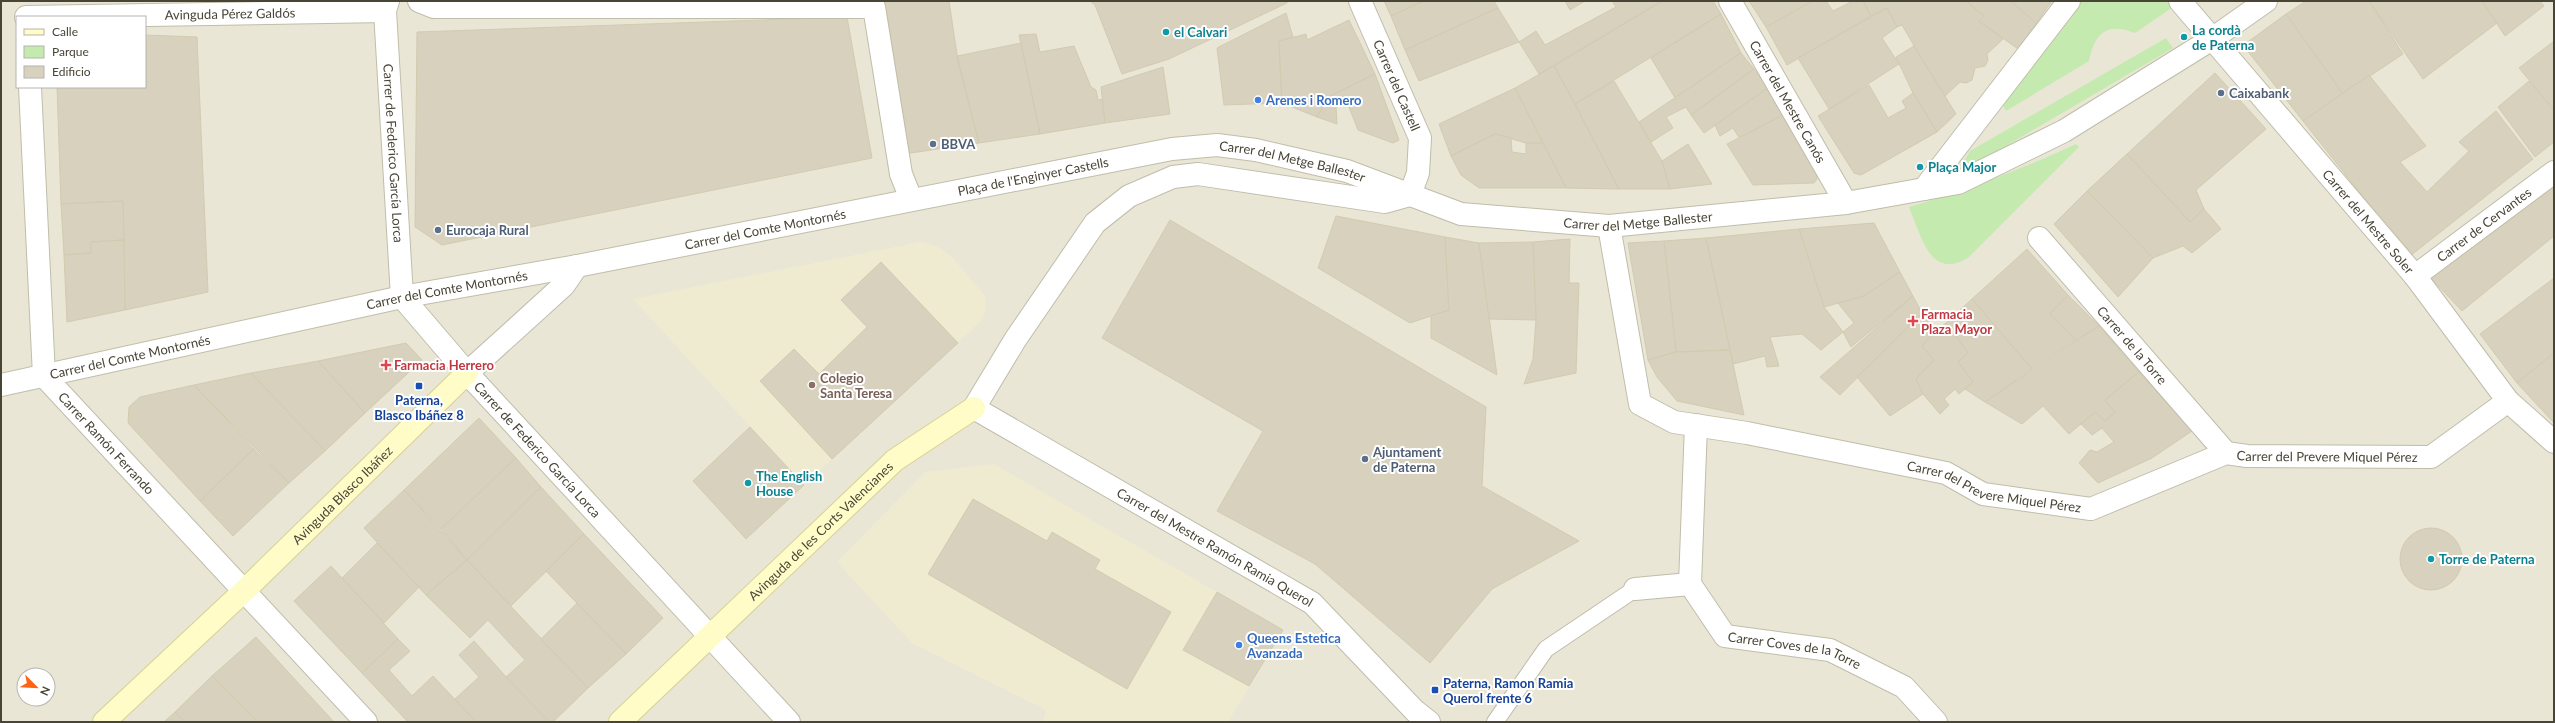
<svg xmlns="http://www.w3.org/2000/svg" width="2555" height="723" viewBox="0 0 2555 723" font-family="Lato,sans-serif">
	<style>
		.residential { fill: #e9e6d6; fill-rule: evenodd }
		.education { fill: #eeebd1 }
		.green { fill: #c5eaaf }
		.building { fill: #d7d1bd; stroke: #d2cbb0 }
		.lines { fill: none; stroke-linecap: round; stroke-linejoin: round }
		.lane-casing { stroke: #c0bdaa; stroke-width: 18 }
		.street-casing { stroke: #c0bdaa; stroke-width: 24 }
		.secondary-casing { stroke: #d6d196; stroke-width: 24 }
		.lane { stroke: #fff; stroke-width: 16 }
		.street { stroke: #fff; stroke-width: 22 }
		.secondary { stroke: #fffcc7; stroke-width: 22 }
		.culture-dot { fill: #0f9aa8; stroke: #fff; stroke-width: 1.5 }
		.service-dot { fill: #5c6f8a; stroke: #fff; stroke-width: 1.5 }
		.shop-dot { fill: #3f7fe0; stroke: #fff; stroke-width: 1.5 }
		.health-dot { fill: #e0444e; stroke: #fff; stroke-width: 1.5 }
		.education-dot { fill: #8d6e63; stroke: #fff; stroke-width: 1.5 }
		.transit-dot { fill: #1a4fb4; stroke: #fff; stroke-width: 1.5 }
		.labels { text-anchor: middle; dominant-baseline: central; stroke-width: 4; stroke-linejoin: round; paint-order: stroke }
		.street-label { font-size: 13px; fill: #484436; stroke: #fff }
		.culture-label { font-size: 13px; font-weight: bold; fill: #0d838f; stroke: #fff; text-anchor: start }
		.service-label { font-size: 13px; font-weight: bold; fill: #4e5e75; stroke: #fff; text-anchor: start }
		.shop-label { font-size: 13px; font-weight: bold; fill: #366cbe; stroke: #fff; text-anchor: start }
		.health-label { font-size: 13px; font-weight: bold; fill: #be3a42; stroke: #fff; text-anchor: start }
		.education-label { font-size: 13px; font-weight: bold; fill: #785e54; stroke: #fff; text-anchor: start }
		.transit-label { font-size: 13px; font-weight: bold; fill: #164399; stroke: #fff }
	</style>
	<rect width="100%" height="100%" fill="#f4f3e8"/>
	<!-- residential -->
	<path class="residential" d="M1 1H2554V722H1ZM17 17H145V87H17ZM24 675H48V699H24Z"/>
	<!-- education -->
	<g class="education">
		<polygon points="920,242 937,246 952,257 985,296 986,308 981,321 804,485 633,299"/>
		<polygon points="994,464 1283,630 1228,722 1043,722 1046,710 912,643 837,562 925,472"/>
	</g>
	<!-- green -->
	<g class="green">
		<path d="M2081 1H2169L2173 7 2135 33C2107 22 2095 32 2089 61L2006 111 2000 100Z"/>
		<polygon points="2166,38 2173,48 1965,170 1963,163 1970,151"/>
		<path d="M2076 144 2079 147 1969 257C1930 282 1921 235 1909 207 1967 190 2022 169 2076 144Z"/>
	</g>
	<!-- building -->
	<g class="building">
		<polygon points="882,1 949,1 958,61 979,143 904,154"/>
		<polygon points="1090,1 1287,1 1287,3 1169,59 1122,74 1095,5"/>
		<polygon points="1384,1 1424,1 1391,16"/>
		<polygon points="1424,1 1494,1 1498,8 1405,50 1391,16"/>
		<polygon points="1565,1 1585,1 1570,10"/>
		<polygon points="1612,1 1662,1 1539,74 1519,42 1536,31 1545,45 1616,7"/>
		<polygon points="1662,1 1713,1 1721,14 1575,104 1554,66"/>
		<polygon points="1749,1 1813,1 1766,27"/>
		<polygon points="1813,1 1826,1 1833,11 1853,1 1863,1 1871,16 1787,65 1766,27"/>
		<polygon points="1863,1 1966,1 1984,16 1979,21 2003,39 1987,54 1988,60 1985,66 1975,68 1972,80 1966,83 1960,82 1944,97 1902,25 1897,27 1887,8 1871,16"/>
		<polygon points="1966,1 2011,1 2036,23 2018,49 1979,21 1984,16"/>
		<polygon points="2011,1 2052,1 2036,23"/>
		<polygon points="2306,1 2369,1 2403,54 2343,94 2286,14"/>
		<polygon points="2369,1 2482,1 2497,23 2423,79"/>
		<polygon points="2482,1 2540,1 2544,6 2505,36"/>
		<polygon points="1498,8 1519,42 1419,81 1405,50"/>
		<polygon points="1887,8 1897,27 1882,38 1899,64 1829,109 1798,58"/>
		<polygon points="1286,13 1293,37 1279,41 1282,103 1224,105 1217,48"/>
		<polygon points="1721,14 1741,53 1675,98 1651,58"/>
		<polygon points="2286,14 2343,94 2303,121 2246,49 2245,44"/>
		<polygon points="847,17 872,158 442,245 415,227 417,32"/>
		<polygon points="1349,20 1375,74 1328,97 1317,117 1282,103 1279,41 1306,34 1307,40"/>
		<polygon points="1036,34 1040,52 1074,46 1091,87 1096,90 1098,100 1104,99 1105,123 1040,134 1019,35"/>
		<polygon points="145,35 197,37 208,292 125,310 123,201 61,204 57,87 145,87"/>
		<polygon points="2554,41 2554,110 2519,68"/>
		<polygon points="1021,43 1040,134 979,143 957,56"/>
		<polygon points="1914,46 1956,114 1937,132 1913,93 1896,57"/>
		<polygon points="1741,53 1754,69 1691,115 1686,107 1666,117 1673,128 1651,142 1639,122"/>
		<polygon points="1554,66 1575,104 1619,189 1566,188 1515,88"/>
		<polygon points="1163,67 1170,114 1105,123 1101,87"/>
		<polygon points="1754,69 1768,88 1704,133 1691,115"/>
		<polygon points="2215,73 2266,129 2196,190 2204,209 2190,222 2127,154"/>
		<polygon points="1375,74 1399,140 1393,143 1358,130 1347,102 1336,107 1337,124 1317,117 1328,97"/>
		<polygon points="2369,75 2426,146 2400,162 2427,192 2469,151 2459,142 2496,111 2533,159 2410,256 2303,121"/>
		<polygon points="1614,81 1662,161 1670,189 1619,189 1575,104"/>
		<polygon points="2529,81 2554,110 2554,142 2535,157 2498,107"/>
		<polygon points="1869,85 1888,118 1906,108 1902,101 1913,93 1937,132 1861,175 1854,173 1818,116"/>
		<polygon points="1515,88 1543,143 1526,143 1495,134 1451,156 1439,124"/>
		<polygon points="1768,88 1783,115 1740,139 1733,128 1720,136 1715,125"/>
		<polygon points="1783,115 1817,173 1817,179 1814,183 1753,185 1727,144"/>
		<polygon points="1495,134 1511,138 1512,152 1526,154 1526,143 1543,143 1566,188 1479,188 1461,175 1451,156"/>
		<polygon points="1688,144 1712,184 1670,189 1662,161"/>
		<polygon points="2127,154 2190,222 2204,209 2221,229 2192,253 2183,246 2153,258 2087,191"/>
		<polygon points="2554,182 2554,236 2462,311 2429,276"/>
		<polygon points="2087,191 2153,258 2118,297 2054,224"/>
		<polygon points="123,201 124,240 91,242 91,253 64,255 61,204"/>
		<polygon points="1336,216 1445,237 1449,310 1410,323 1318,268"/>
		<polygon points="1170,220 1486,407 1482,486 1579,541 1492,589 1430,663 1315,564 1217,511 1263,431 1102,338"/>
		<polygon points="1874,223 1900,272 1864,296 1824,307 1799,229"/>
		<polygon points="1799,229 1824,307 1843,332 1821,350 1802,334 1770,337 1779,366 1767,367 1765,356 1733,364 1706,238"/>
		<polygon points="1445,237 1479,243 1497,375 1431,338 1431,316 1449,310"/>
		<polygon points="1706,238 1730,350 1676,352 1664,241"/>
		<polygon points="1570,239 1569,283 1579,283 1576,373 1524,384 1533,359 1536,320 1533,242"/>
		<polygon points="124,240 125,310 67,322 64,255 91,253 91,242"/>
		<polygon points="1664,241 1676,352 1648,360 1628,243"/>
		<polygon points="1533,242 1536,320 1489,319 1479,243"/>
		<polygon points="2027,249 2068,295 2050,314 2076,340 2032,369 1972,299"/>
		<polygon points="881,262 958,343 832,459 760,381 794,349 819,374 867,327 841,300"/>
		<polygon points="1900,272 1913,296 1851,347 1843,332 1854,323 1838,303 1864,296"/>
		<polygon points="2554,278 2554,353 2517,383 2480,334"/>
		<polygon points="2068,295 2099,326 2076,340 2050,314"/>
		<polygon points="1913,296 1922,313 1840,395 1820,377"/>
		<polygon points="1972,299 2032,369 1985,402 1965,389 1973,382 1958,362 1968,353 1946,323"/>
		<polygon points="1922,313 1935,331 1922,346 1934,360 1916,379 1923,394 1890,416 1857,377"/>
		<polygon points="1946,323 1968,353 1958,362 1973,382 1959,394 1955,389 1944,399 1949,405 1940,414 1923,394 1916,379 1934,360 1922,346 1935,331"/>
		<polygon points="2099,326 2139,372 2105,400 2115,412 2105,421 2095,412 2069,434 2043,406 2022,424 1985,402"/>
		<polygon points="406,343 422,360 365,413 318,361"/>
		<polygon points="1730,350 1744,415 1677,401 1657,377 1648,360 1676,352"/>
		<polygon points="2554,353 2554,423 2517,383"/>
		<polygon points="318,361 365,413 325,451 251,373"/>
		<polygon points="2139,372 2192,431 2152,458 2098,483 2079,463 2090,450 2097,452 2114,442 2102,428 2092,435 2081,424 2095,412 2105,421 2115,412 2105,400"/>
		<polygon points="251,373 325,451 289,483 194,385"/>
		<polygon points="194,385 254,449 200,501 128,423 129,407 140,397"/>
		<polygon points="479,418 516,458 441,529 404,490"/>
		<polygon points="750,427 804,485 746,539 693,481"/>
		<polygon points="254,449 289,483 233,536 200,501"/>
		<polygon points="516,458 541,487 467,560 441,529"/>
		<polygon points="541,487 584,534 511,606 467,560"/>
		<polygon points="404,490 467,560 426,595 364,528"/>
		<polygon points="973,499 1047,541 1052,532 1100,560 1095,569 1171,612 1127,689 928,574"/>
		<circle cx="2431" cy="559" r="31"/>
		<polygon points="584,534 663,618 626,654 546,571"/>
		<polygon points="377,543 419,587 384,623 342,578"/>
		<polygon points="467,560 588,688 553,722 549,722 506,677 525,660 488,620 470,638 426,595"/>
		<polygon points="331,566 398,639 362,673 294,601"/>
		<polygon points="1217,592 1283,630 1249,686 1183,650"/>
		<polygon points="577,603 626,654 588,688 541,639"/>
		<polygon points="256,637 334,722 258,722 212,676"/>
		<polygon points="398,639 410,651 389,670 412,696 433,676 476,722 408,722 362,673"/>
		<polygon points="474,641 506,677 549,722 476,722 455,699 479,677 459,655"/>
		<polygon points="212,676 258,722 185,722 175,712"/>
		<polygon points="175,712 185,722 164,722"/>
	</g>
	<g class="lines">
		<defs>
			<polyline id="lane" points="1495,722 1546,649 1635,589"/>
			<g id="street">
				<path id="s1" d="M388 1 385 11 402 297 467 373 789 722"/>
				<polyline points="419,1 434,7 874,7 901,174 911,199"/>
				<path id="s2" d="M1360 1 1420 138 1418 173 1410 195"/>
				<path id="s3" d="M1730 1 1846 203"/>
				<path id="s4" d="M2180 1 2415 276 2508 401 2554 442"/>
				<path id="s5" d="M26 17 385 11"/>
				<path id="s6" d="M30 87 44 376 366 722"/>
				<polyline points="1924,189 2069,1"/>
				<path id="s7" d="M1410 195 1385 202 1198 174 1173 177 1129 196 1095 223 1015 340 974 408 1312 603 1415 711 1429 722"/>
				<path id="s8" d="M1609 226 1640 404 1674 422 1747 433 1946 473 1983 494 2091 509 2226 453 2247 456 2431 457 2508 401"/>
				<path id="s9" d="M2039 238 2226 453"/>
				<path id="s10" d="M2415 276 2554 172"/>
				<polyline points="467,373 564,285 577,266"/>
				<path id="s11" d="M1 385 402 297 577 266 1172 149 1217 145 1256 150 1347 171 1461 214 1609 226 1846 203 1958 183 2064 131 2212 39 2266 1"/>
				<path id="s12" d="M1690 584 1725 636 1830 650 1904 687 1936 722"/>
				<polyline points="1690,584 1696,425"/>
				<polyline points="1635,589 1690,584"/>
			</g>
			<g id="secondary">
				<path id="s13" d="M104 722 244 591 467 373"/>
				<path id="s14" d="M620 722 895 460 974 408"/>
			</g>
		</defs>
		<!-- lane casing -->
		<use href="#lane" class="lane-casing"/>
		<!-- street casing -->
		<use href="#street" class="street-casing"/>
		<!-- secondary casing -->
		<use href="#secondary" class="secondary-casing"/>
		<!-- lane -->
		<use href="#lane" class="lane"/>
		<!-- street -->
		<use href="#street" class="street"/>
		<!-- secondary -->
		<use href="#secondary" class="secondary"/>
	</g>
	<!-- markers -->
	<g class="culture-dot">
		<circle cx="1166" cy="32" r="4"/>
		<circle cx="2184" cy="37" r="4"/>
		<circle cx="1920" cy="167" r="4"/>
		<circle cx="748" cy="483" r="4"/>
		<circle cx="2431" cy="559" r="4"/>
	</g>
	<g class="service-dot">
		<circle cx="2221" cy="93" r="4"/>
		<circle cx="933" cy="144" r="4"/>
		<circle cx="438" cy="230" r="4"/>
		<circle cx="1365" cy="459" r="4"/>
	</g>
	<g class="shop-dot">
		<circle cx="1258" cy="100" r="4"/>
		<circle cx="1239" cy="645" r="4"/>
	</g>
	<g class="health-dot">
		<path d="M1911 315h4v4h4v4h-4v4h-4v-4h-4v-4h4z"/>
		<path d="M384 359h4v4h4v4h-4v4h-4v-4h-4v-4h4z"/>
	</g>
	<circle class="education-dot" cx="812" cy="385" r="4"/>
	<g class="transit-dot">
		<rect x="415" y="382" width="8" height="8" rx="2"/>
		<rect x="1431" y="686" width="8" height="8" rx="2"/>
	</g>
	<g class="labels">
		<!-- street labels -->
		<g class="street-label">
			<text stroke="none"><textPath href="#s5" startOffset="204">Avinguda Pérez Galdós</textPath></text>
			<text stroke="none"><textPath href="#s2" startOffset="92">Carrer del Castell</textPath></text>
			<text stroke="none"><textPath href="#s3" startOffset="116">Carrer del Mestre Canós</textPath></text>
			<text stroke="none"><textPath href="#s1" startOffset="153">Carrer de Federico García Lorca</textPath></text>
			<text stroke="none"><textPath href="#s11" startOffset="1317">Carrer del Metge Ballester</textPath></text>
			<text stroke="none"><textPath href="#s11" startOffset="1053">Plaça de l'Enginyer Castells</textPath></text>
			<text stroke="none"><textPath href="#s11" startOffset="1672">Carrer del Metge Ballester</textPath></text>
			<text stroke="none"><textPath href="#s4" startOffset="290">Carrer del Mestre Soler</textPath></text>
			<text stroke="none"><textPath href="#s10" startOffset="86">Carrer de Cervantes</textPath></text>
			<text stroke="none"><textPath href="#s11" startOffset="780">Carrer del Comte Montornés</textPath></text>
			<text stroke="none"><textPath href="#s11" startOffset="456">Carrer del Comte Montornés</textPath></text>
			<text stroke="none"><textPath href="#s9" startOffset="142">Carrer de la Torre</textPath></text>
			<text stroke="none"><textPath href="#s11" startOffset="132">Carrer del Comte Montornés</textPath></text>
			<text stroke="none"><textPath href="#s6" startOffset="381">Carrer Ramón Ferrando</textPath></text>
			<text stroke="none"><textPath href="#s1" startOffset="501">Carrer de Federico García Lorca</textPath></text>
			<text stroke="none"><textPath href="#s8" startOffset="895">Carrer del Prevere Miquel Pérez</textPath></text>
			<text stroke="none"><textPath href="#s8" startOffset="547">Carrer del Prevere Miquel Pérez</textPath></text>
			<text stroke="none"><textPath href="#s13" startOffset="329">Avinguda Blasco Ibáñez</textPath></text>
			<text stroke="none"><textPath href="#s14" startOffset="277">Avinguda de les Corts Valencianes</textPath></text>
			<text stroke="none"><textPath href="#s7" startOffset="831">Carrer del Mestre Ramón Ramia Querol</textPath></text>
			<text stroke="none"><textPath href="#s12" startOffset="134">Carrer Coves de la Torre</textPath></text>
		</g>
		<!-- culture labels -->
		<g class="culture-label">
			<text x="2192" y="30">La cordà<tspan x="2192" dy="15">de Paterna</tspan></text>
			<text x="1174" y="32">el Calvari</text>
			<text x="1928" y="167">Plaça Major</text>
			<text x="756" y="476">The English<tspan x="756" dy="15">House</tspan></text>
			<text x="2439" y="559">Torre de Paterna</text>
		</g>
		<!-- service labels -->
		<g class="service-label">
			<text x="2229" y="93">Caixabank</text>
			<text x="941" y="144">BBVA</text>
			<text x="446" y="230">Eurocaja Rural</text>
			<text x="1373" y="452">Ajuntament<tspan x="1373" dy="15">de Paterna</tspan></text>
		</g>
		<!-- shop labels -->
		<g class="shop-label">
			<text x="1266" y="100">Arenes i Romero</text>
			<text x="1247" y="638">Queens Estetica<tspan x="1247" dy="15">Avanzada</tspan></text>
		</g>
		<!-- health labels -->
		<g class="health-label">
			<text x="1921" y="314">Farmacia<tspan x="1921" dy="15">Plaza Mayor</tspan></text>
			<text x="394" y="365">Farmacia Herrero</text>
		</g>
		<!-- education labels -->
		<g class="education-label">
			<text x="820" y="378">Colegio<tspan x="820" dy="15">Santa Teresa</tspan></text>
		</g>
		<!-- transit labels -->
		<g class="transit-label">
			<text x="419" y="400">Paterna,<tspan x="419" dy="15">Blasco Ibáñez 8</tspan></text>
			<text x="1443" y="683" text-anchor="start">Paterna, Ramon Ramia<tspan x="1443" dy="15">Querol frente 6</tspan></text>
		</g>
	</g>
	<!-- border -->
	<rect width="2555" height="723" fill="none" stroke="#484436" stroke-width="4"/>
	<!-- legend -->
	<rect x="16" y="16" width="130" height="72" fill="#ffffff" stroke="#b6b4af"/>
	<rect x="24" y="29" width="20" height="6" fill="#fffcc7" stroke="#b6b4af"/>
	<text x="52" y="36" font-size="12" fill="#484436">Calle</text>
	<rect x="24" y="46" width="20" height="12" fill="#c5eaaf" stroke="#b6b4af"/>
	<text x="52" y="56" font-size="12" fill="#484436">Parque</text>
	<rect x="24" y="66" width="20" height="12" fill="#d7d1bd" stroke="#b6b4af"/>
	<text x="52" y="76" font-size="12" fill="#484436">Edificio</text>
	<!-- north arrow -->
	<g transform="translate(36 687) rotate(114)"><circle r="19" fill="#ffffff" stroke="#b6b4af"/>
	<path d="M0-3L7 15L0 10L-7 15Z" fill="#ff6314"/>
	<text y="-6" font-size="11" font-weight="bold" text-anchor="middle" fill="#484436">N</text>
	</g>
</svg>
